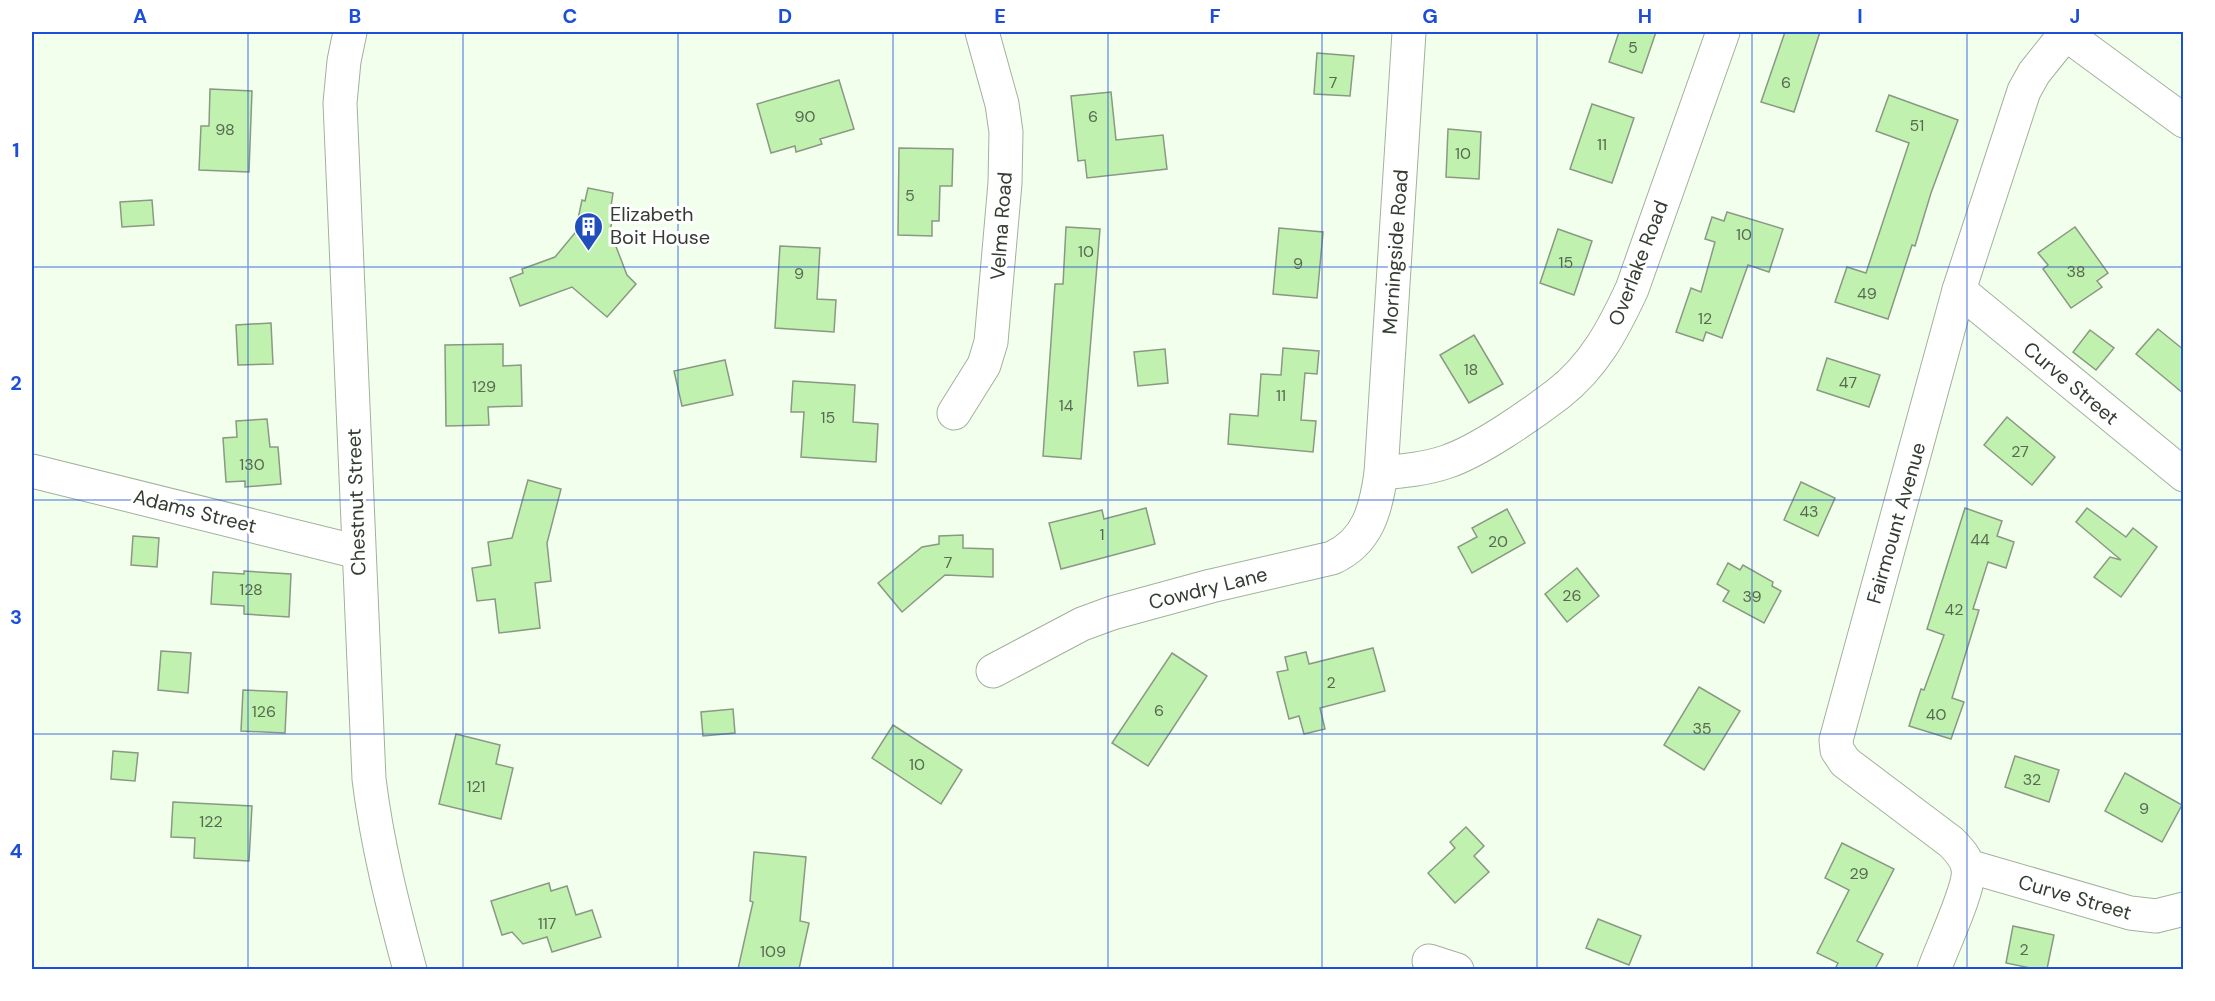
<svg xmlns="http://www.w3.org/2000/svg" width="2215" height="1001" viewBox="0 0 2215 1001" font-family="'DM Sans',sans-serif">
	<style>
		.building { fill: #c0f1ae; stroke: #8a9984; stroke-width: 1.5 }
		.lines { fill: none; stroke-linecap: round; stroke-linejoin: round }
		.minor-casing { stroke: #a2b19c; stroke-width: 35 }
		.tertiary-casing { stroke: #a2b19c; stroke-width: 35 }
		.secondary-casing { stroke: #a2b19c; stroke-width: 35 }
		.minor { stroke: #fff; stroke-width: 33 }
		.tertiary { stroke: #fff; stroke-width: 33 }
		.secondary { stroke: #fff; stroke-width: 33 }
		.grid { fill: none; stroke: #1d4ed8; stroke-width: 1.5; stroke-opacity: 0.55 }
		.labels { text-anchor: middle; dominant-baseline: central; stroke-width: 6; stroke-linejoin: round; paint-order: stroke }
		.number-label { font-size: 16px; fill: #586952 }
		.poi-label { font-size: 20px; fill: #353c33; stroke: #fff; text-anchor: start }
		.street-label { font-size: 20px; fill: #353c33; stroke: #fff }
		.neatline { fill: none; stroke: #1d4ed8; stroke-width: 2 }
		.grid-label { font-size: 20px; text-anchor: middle; font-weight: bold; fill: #1d4ed8 }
	</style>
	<rect width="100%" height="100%" fill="#f2ffed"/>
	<!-- building -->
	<g class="building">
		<polygon points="1619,32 1656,32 1642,73 1609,62"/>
		<polygon points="1785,32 1820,32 1794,112 1761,102"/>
		<polygon points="1317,53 1354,56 1350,96 1314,94"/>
		<polygon points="839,80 854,129 820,139 822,144 796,152 795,146 771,153 757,104"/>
		<polygon points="210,89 252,91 249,172 199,170 201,126 209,126"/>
		<polygon points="1111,92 1116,140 1163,135 1167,169 1087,178 1085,160 1078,161 1071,96"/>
		<polygon points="1889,95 1958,120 1931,193 1915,246 1912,245 1888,319 1835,302 1847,267 1866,273 1909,143 1876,131"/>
		<polygon points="1592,104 1634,118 1612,183 1570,169"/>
		<polygon points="1448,129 1481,132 1479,179 1446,177"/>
		<polygon points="899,148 953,149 952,186 940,186 939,221 932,221 932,236 898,235"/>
		<polygon points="588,188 613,193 611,206 615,207 610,231 627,275 636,284 607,317 572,287 520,306 510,278 523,273 522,269 555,257 575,233 582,200 585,201"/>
		<polygon points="152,200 154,225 122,227 120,202"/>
		<polygon points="1727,212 1783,229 1769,272 1748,265 1722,338 1706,332 1703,341 1676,332 1691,288 1701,292 1715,242 1705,239 1712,217 1724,221"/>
		<polygon points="1066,227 1100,229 1081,459 1043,456 1055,284 1063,284"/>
		<polygon points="2075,227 2108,273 2097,281 2102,287 2071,308 2043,269 2048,265 2038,253"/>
		<polygon points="1279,228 1323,232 1317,298 1273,294"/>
		<polygon points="1558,229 1592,241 1574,295 1540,283"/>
		<polygon points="780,246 820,248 817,299 836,300 834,332 775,328"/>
		<polygon points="271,323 273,364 238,365 236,325"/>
		<polygon points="2158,329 2184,350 2184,394 2136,354"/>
		<polygon points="2090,330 2114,348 2096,370 2073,352"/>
		<polygon points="1474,335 1503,384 1469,403 1440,355"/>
		<polygon points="503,344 503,366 521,365 522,406 488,407 489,425 446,426 445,345"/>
		<polygon points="1283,348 1319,351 1317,374 1305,373 1301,420 1316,421 1313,452 1228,444 1230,414 1258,416 1261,374 1281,375"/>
		<polygon points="1165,349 1168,383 1138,386 1134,352"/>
		<polygon points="1827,358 1880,375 1869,407 1817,390"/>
		<polygon points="725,360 733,395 682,406 674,371"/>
		<polygon points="793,381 855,385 853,422 878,424 876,462 801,457 804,412 791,412"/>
		<polygon points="2007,417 2055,457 2032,485 1984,445"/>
		<polygon points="267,419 270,447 278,447 281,484 245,487 245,481 226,482 223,438 237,437 236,421"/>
		<polygon points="528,480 561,489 547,543 551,581 535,583 540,628 499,633 495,599 477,601 472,568 491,565 488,542 512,538"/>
		<polygon points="1801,482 1835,498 1818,536 1784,520"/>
		<polygon points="1146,508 1155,544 1061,569 1049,523 1102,510 1104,519"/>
		<polygon points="1965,508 2002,521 1997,536 2014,542 2006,568 1988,562 1973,609 1979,610 1952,698 1964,702 1951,739 1909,726 1921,689 1924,690 1944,635 1927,629"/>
		<polygon points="2087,508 2126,537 2133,528 2157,547 2121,597 2094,577 2110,557 2121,560 2076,522"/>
		<polygon points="1507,509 1525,543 1472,573 1458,547 1477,537 1472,528"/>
		<polygon points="963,535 963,548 993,549 993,577 945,575 902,612 878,583 922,547 939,544 939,536"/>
		<polygon points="133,536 159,538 157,567 131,565"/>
		<polygon points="1728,563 1740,570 1743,565 1773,582 1772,586 1781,591 1764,623 1723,601 1729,591 1717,584"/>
		<polygon points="1577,568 1599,596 1567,622 1545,594"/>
		<polygon points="244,571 291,574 289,617 244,614 244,606 211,604 213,572 244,574"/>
		<polygon points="1373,648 1385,691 1320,708 1325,729 1304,734 1299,716 1289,719 1277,672 1288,670 1285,657 1306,652 1309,664"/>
		<polygon points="161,651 191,653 188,693 158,690"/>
		<polygon points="1172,653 1207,676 1148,766 1112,743"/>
		<polygon points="1699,687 1740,711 1704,770 1664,745"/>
		<polygon points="243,690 287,692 285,733 241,731"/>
		<polygon points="733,709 735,733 703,736 701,712"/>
		<polygon points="893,725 962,770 941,804 872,758"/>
		<polygon points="456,734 500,745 496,764 513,768 501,819 439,804"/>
		<polygon points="113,751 138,753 135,781 111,779"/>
		<polygon points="2015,756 2059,770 2049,802 2005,787"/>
		<polygon points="2125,773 2182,805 2162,842 2105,811"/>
		<polygon points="173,802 252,806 249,861 194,858 195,838 171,837"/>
		<polygon points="1466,827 1484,846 1474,856 1489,872 1455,903 1428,873 1455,848 1450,842"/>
		<polygon points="1842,843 1894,869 1857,941 1883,954 1875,969 1835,969 1838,963 1817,953 1849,890 1825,878"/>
		<polygon points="754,852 806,857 800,921 809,923 799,969 738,969 753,902 750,901"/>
		<polygon points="549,883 551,891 567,886 576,915 592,910 601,937 552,952 547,937 523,944 512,932 502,935 491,901"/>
		<polygon points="1598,919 1641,936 1629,965 1586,948"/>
		<polygon points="2013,926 2054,935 2047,969 2035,969 2006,963"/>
	</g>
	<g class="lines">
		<defs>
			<g id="minor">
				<polyline points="1959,290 2184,475"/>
				<polyline points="954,413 984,365 991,342 1005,183 1006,132 1002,104 982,32"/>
				<polyline points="32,471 358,552"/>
				<path d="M1381 473C1403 471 1425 469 1446 462 1479 451 1529 416 1558 394 1594 366 1613 330 1632 289L1723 32"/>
				<path d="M993 671 1082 624 1112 613 1211 586 1332 558C1368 542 1376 509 1381 473L1409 32"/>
				<polyline points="1968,866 2130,913 2156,916 2184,909"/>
				<polyline points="1429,961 1457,970"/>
				<path d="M1934 970C1941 949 1971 887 1968 869 1967 858 1958 849 1951 842L1845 762 1837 750 1836 740 1959 290 2024 91 2034 73 2066 33"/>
			</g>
			<path id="tertiary" d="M350 32 344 61 340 103 369 779C377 844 393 907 410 970"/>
			<polyline id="secondary" points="2063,32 2184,121"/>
		</defs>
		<!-- minor casing -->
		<use href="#minor" class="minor-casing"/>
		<!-- tertiary casing -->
		<use href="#tertiary" class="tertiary-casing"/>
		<!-- secondary casing -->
		<use href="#secondary" class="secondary-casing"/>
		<!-- minor -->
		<use href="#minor" class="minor"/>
		<!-- tertiary -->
		<use href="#tertiary" class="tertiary"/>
		<!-- secondary -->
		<use href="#secondary" class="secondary"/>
	</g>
	<!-- grid -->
	<path class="grid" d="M248 32V970M463 32V970M678 32V970M893 32V970M1108 32V970M1322 32V970M1537 32V970M1752 32V970M1967 32V970M32 267H2184M32 500H2184M32 734H2184"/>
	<!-- icons -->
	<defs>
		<symbol id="building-pin" viewBox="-11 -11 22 30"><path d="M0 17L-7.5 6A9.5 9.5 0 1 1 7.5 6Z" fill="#204ebb" stroke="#fff"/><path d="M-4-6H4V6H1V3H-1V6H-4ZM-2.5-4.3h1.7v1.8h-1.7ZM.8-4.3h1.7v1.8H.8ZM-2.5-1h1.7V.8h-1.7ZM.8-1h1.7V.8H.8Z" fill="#fff"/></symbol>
	</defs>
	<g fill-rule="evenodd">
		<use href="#building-pin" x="572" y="210" width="33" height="45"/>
	</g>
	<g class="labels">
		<!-- number labels -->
		<g class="number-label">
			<text x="1633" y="47">5</text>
			<text x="1333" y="82">7</text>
			<text x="1786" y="82">6</text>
			<text x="805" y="116">90</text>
			<text x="1093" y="116">6</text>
			<text x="1917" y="125">51</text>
			<text x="225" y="129">98</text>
			<text x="1602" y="144">11</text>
			<text x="1463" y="153">10</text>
			<text x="910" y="195">5</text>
			<text x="1744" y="234">10</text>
			<text x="1086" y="251">10</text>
			<text x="1566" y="262">15</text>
			<text x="1298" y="263">9</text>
			<text x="2076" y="271">38</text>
			<text x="799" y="273">9</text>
			<text x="1867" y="293">49</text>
			<text x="1705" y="318">12</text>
			<text x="1471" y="369">18</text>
			<text x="1848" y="382">47</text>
			<text x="484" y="386">129</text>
			<text x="1281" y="395">11</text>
			<text x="1066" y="405">14</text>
			<text x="828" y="417">15</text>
			<text x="2020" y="451">27</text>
			<text x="252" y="464">130</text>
			<text x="1809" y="511">43</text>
			<text x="1102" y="534">1</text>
			<text x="1980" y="539">44</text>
			<text x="1498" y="541">20</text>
			<text x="948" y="562">7</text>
			<text x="251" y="589">128</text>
			<text x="1572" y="595">26</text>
			<text x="1752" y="596">39</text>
			<text x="1954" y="609">42</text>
			<text x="1331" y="682">2</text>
			<text x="1159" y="710">6</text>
			<text x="264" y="711">126</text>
			<text x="1936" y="714">40</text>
			<text x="1702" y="728">35</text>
			<text x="917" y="764">10</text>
			<text x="2032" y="779">32</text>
			<text x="476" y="786">121</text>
			<text x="2144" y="808">9</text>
			<text x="211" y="821">122</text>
			<text x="1859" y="873">29</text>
			<text x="547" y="923">117</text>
			<text x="2024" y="949">2</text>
			<text x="773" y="951">109</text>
		</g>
		<!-- poi labels -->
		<g class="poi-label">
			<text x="610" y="214">Elizabeth<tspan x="610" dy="23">Boit House</tspan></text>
		</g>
		<!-- street labels -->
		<g class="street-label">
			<text transform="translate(1001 226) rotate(-86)">Velma Road</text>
			<text transform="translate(1395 252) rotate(-86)">Morningside Road</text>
			<text transform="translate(1638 263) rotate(-69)">Overlake Road</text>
			<text transform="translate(2071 383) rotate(40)">Curve Street</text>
			<text transform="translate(356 502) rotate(-92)">Chestnut Street</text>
			<text transform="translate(195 511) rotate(14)">Adams Street</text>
			<text transform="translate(1896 523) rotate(-74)">Fairmount Avenue</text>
			<text transform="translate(1208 588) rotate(-14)">Cowdry Lane</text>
			<text transform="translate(2075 897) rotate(16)">Curve Street</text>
		</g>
	</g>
	<!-- border -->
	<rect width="2215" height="1001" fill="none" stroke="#ffffff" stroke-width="66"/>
	<rect x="33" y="33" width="2149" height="935" class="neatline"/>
	<g class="grid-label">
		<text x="140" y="23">A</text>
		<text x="355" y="23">B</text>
		<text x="570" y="23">C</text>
		<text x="785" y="23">D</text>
		<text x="1000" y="23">E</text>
		<text x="1215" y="23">F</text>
		<text x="1430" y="23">G</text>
		<text x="1645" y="23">H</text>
		<text x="1860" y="23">I</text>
		<text x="2075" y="23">J</text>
		<text x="16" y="157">1</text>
		<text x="16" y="390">2</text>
		<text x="16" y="624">3</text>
		<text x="16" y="858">4</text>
	</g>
</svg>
